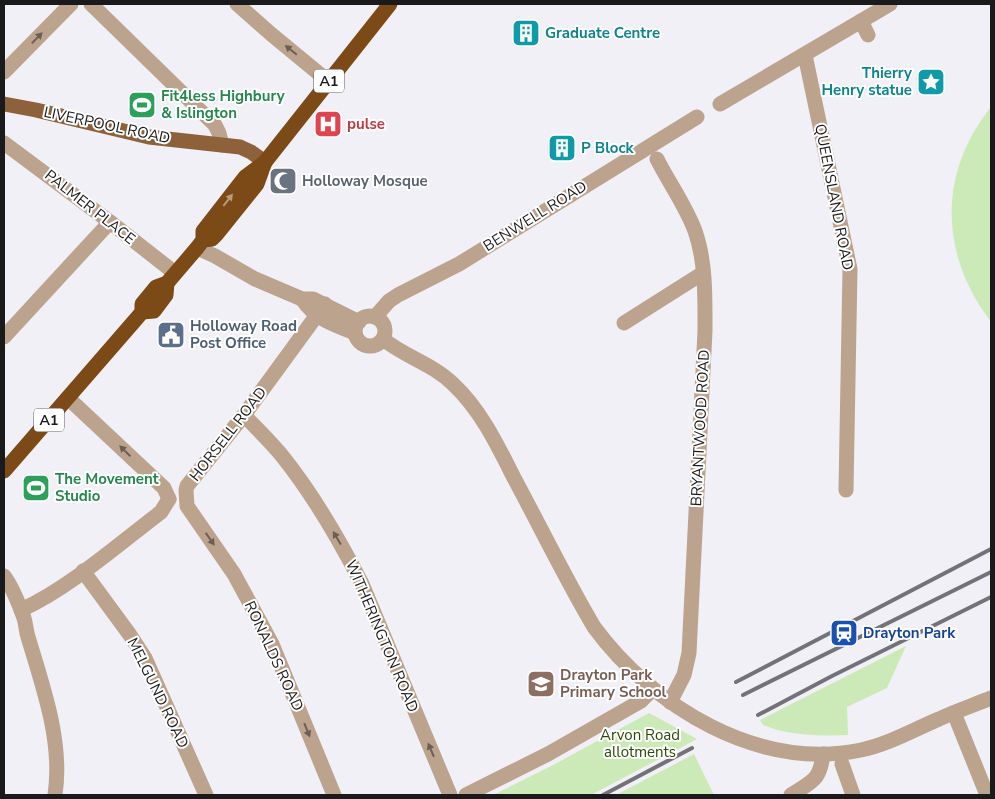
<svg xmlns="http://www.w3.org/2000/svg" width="995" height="799" viewBox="0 0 995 799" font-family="'Nunito Sans',sans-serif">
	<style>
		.green { fill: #cceab7 }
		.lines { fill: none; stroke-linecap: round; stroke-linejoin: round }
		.minor { stroke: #bca38e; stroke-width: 15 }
		.major { stroke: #8d623a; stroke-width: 15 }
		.highway { stroke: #7b4a16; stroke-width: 15 }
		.rail { stroke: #737377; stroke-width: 4 }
		.oneway { fill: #6b5e55 }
		.oneway2 { fill: #b69b7f }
		.labels { text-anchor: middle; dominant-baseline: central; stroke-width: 4; stroke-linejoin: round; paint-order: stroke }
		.shield { fill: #fff; stroke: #5f5f60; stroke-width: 1 }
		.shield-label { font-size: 14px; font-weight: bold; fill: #1a1a1c }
		.culture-label { font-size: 15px; font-weight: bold; fill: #0d838f; stroke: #fff; text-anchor: start }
		.leisure-label { font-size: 15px; font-weight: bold; fill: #27864d; stroke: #fff; text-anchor: start }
		.health-label { font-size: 15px; font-weight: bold; fill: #be3a42; stroke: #fff; text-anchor: start }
		.street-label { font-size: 15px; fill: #1a1a1c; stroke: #fff }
		.worship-label { font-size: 15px; font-weight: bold; fill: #5b616d; stroke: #fff; text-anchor: start }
		.service-label { font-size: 15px; font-weight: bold; fill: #4e5e75; stroke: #fff; text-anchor: start }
		.transit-label { font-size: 15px; font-weight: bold; fill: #164399; stroke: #fff; text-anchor: start }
		.education-label { font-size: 15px; font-weight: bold; fill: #785e54; stroke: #fff; text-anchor: start }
		.park-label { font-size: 15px; fill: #294905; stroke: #fff }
	</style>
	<rect width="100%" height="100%" fill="#f0f0f6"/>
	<!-- green -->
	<g class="green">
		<path d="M991 107V322C940 255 937 174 991 107Z"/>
		<path d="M906 646 887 688 847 707 848 735C820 736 789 736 763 725L760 720Z"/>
		<polygon points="649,713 697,739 591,795 493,795 555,764"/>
		<polygon points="694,754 714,795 616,795"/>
	</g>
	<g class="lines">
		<!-- minor -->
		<g class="minor">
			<polyline points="91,4 215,125 219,133 222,145"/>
			<polyline points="237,4 271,34 328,81"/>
			<polyline points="861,21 868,35"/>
			<polyline points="805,55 850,269 846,490"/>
			<polyline points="4,72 71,4"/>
			<polyline points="720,104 890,4"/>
			<polyline points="4,143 110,222 175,273"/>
			<path d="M657 159C669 183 686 206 695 231 706 262 705 298 705 331L689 653 684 675 670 702"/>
			<polyline points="197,248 215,256 255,279 302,299 313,299 359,322"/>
			<path d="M302 299C315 319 334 325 355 333"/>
			<polyline points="325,304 244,415 187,486 186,490 187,506 234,574 272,644 334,795"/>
			<circle cx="370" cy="331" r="15"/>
			<polyline points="375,317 389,301 398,295 459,264 697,117"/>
			<polyline points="624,323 703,273"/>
			<polyline points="4,337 110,222"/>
			<path d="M383 339C405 357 433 364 453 384 480 409 497 444 513 476 540 526 565 578 594 627 653 707 758 771 861 750 889 744 913 730 939 719 956 711 974 705 991 698"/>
			<polyline points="68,398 164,488 169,499"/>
			<path d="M244 415C257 429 271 442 283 457 314 496 339 539 362 584L450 795"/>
			<polyline points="83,571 130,635 145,658 206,795"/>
			<path d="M4 576C13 588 19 604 24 618 26 624 26 631 28 637 43 687 63 742 55 795"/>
			<path d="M21 610C69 588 119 544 161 512L169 499"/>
			<polyline points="954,713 987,795"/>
			<polyline points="842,764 853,795"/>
			<polyline points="466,795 548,754 641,701 653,689"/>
			<path d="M791 795C812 781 820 781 823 754"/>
		</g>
		<!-- major -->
		<polyline class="major" points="4,104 36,110 149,137 240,147 251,152 265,162"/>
		<!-- highway -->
		<g class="highway">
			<polyline points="203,240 212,239 216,235 257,184 265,162"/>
			<polyline points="142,312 154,311 166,295 167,283"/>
			<polyline points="4,471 137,318 142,312 142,304 156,287 167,283 197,248 203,240 203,231 245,177 265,162 390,4"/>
		</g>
		<!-- rail -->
		<g class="rail">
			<polyline points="736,682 991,549"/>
			<polyline points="743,695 991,572"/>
			<polyline points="758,715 832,676 991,597"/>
			<polyline points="603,795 692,748"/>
		</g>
	</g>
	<!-- one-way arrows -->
	<defs><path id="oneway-solid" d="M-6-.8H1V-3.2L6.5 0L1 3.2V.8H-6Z" transform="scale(1.25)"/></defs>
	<g class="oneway">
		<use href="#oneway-solid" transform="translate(37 38) rotate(-46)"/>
		<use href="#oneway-solid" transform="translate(291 50) rotate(-141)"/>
		<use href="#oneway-solid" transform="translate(125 451) rotate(-136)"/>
		<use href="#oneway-solid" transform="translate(337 538) rotate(-121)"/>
		<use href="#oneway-solid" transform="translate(210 539) rotate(55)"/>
		<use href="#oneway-solid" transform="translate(307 730) rotate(68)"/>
		<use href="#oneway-solid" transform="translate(431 750) rotate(-113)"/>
	</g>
	<use class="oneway2" href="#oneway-solid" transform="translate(228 200) rotate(-52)"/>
	<!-- icons -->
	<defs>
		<symbol id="building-square" viewBox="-11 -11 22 22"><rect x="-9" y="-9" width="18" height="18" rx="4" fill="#0f9aa8" stroke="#fff"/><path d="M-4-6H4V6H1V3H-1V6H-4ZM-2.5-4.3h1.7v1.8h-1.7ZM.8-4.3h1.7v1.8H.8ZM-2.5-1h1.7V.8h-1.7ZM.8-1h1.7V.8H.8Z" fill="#fff"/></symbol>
		<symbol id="sight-square" viewBox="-11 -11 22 22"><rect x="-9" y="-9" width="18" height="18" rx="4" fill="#0f9aa8" stroke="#fff"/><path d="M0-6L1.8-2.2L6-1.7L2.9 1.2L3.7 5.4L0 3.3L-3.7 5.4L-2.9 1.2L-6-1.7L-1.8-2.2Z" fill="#fff"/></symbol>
		<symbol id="stadium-square" viewBox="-11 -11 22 22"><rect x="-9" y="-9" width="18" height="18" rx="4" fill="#2e9e5b" stroke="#fff"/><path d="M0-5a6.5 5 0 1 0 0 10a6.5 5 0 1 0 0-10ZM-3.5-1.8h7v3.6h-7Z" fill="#fff"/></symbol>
		<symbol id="hospital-square" viewBox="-11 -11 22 22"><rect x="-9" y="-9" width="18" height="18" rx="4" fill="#e0444e" stroke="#fff"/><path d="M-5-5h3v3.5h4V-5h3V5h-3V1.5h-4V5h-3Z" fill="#fff"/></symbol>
		<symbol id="mosque-square" viewBox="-11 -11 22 22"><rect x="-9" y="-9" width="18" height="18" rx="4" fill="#6b7280" stroke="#fff"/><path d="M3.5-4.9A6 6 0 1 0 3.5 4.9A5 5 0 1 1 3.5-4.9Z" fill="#fff"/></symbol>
		<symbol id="civic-square" viewBox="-11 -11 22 22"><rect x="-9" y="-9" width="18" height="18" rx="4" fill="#5c6f8a" stroke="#fff"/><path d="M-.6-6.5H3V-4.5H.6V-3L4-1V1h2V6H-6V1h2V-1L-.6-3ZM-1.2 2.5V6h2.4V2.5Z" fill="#fff"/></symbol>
		<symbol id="station-square" viewBox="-11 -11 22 22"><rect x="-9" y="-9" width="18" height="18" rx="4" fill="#1a4fb4" stroke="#fff"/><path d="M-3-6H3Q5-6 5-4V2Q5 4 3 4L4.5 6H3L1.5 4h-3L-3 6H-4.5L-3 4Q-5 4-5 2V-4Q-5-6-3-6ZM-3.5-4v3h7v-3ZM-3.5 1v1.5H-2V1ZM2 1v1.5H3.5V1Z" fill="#fff"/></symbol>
		<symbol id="school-square" viewBox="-11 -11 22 22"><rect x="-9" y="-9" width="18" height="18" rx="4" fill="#8d6e63" stroke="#fff"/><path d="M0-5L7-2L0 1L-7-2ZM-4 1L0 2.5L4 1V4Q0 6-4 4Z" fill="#fff"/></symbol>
	</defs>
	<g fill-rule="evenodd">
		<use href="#building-square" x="510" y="17" width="32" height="32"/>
		<use href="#sight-square" x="915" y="66" width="32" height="32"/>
		<use href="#stadium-square" x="126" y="89" width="32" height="32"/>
		<use href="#hospital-square" x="312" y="108" width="32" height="32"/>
		<use href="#building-square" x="546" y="132" width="32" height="32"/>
		<use href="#mosque-square" x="267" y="165" width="32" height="32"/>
		<use href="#civic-square" x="155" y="319" width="32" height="32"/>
		<use href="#stadium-square" x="20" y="472" width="32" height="32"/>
		<use href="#station-square" x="828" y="617" width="32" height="32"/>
		<use href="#school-square" x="525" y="668" width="32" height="32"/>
	</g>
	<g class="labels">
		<!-- shield labels -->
		<g class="shield">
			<rect x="314" y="69.5" width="30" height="23" rx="4"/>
			<rect x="34" y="408.5" width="30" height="23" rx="4"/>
		</g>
		<g class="shield-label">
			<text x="329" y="81">A1</text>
			<text x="49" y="420">A1</text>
		</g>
		<!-- culture labels -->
		<g class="culture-label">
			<text x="545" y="33">Graduate Centre</text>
			<text x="912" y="73" text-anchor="end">Thierry<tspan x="912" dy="17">Henry statue</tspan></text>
			<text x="581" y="148">P Block</text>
		</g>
		<!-- leisure labels -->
		<g class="leisure-label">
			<text x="161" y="96">Fit4less Highbury<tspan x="161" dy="17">&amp; Islington</tspan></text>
			<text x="55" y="479">The Movement<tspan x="55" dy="17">Studio</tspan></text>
		</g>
		<!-- health labels -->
		<g class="health-label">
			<text x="347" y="124">pulse</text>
		</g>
		<!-- street labels -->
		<g class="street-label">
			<text transform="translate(107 125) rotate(12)">LIVERPOOL ROAD</text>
			<text transform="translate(834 197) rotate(79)">QUEENSLAND ROAD</text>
			<text transform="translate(90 207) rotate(38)">PALMER PLACE</text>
			<text transform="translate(535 216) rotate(-32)">BENWELL ROAD</text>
			<text transform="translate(700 428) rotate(-87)">BRYANTWOOD ROAD</text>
			<text transform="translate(228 434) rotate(-52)">HORSELL ROAD</text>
			<text transform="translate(382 636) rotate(67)">WITHERINGTON ROAD</text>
			<text transform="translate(274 656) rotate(65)">RONALDS ROAD</text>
			<text transform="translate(158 693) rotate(64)">MELGUND ROAD</text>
		</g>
		<!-- worship labels -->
		<g class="worship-label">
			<text x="302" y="181">Holloway Mosque</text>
		</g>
		<!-- service labels -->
		<g class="service-label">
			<text x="190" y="326">Holloway Road<tspan x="190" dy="17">Post Office</tspan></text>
		</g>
		<!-- transit labels -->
		<g class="transit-label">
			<text x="863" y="633">Drayton Park</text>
		</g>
		<!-- education labels -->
		<g class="education-label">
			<text x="560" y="675">Drayton Park<tspan x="560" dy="17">Primary School</tspan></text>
		</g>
		<!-- park labels -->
		<g class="park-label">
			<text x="640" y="735">Arvon Road<tspan x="640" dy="17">allotments</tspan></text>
		</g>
	</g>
	<!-- border -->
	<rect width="995" height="799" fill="none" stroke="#1a1a1c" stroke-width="10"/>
</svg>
